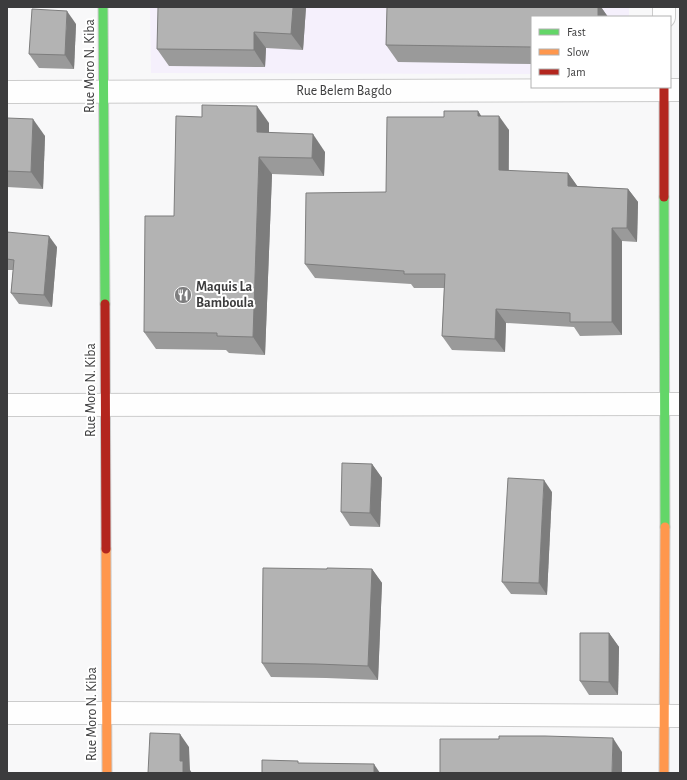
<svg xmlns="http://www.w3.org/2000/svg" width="687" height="780" viewBox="0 0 687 780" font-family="'Alegreya Sans',sans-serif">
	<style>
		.education { fill: #f5f0fc }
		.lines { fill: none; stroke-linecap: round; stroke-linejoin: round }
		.street-casing { stroke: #ccc; stroke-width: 24 }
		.fast-casing { stroke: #ccc; stroke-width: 11 }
		.slow-casing { stroke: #ccc; stroke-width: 11 }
		.jam-casing { stroke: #ccc; stroke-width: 11 }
		.street { stroke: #fefefe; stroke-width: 22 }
		.fast { stroke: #63d668; stroke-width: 9 }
		.slow { stroke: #ff974d; stroke-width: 9 }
		.jam { stroke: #b3261e; stroke-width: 9 }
		.wall { fill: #9a9a9a }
		.shaded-wall { fill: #7d7d7d }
		.building { fill: #b3b3b3; stroke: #7d7d7d }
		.labels { text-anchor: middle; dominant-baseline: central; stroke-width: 4; stroke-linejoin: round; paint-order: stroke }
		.street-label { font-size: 14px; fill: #3c3c3d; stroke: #fff }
		.poi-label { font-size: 14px; font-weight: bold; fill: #3c3c3d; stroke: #fff; text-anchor: start }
	</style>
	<rect width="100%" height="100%" fill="#f8f8f9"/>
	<!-- education -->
	<polygon class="education" points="150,7 629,7 629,17 532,17 532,74 151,73"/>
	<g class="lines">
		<defs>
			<g id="street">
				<polyline points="664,7 664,17"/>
				<polyline points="7,92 680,90"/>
				<polyline points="7,405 680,404"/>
				<polyline points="7,713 106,713 680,716"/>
			</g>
			<g id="fast">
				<polyline points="103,7 105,304"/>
				<polyline points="664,197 665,527"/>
			</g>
			<g id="slow">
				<polyline points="106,549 107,773"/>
				<polyline points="664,773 665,527"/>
			</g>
			<g id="jam">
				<polyline points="664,87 664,197"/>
				<polyline points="105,304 106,549"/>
			</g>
		</defs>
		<!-- street casing -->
		<use href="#street" class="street-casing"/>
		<!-- fast casing -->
		<use href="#fast" class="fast-casing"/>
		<!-- slow casing -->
		<use href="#slow" class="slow-casing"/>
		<!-- jam casing -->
		<use href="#jam" class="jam-casing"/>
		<!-- street -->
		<use href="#street" class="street"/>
		<!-- fast -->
		<use href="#fast" class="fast"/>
		<!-- slow -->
		<use href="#slow" class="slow"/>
		<!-- jam -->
		<use href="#jam" class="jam"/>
	</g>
	<!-- wall -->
	<g class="wall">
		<polygon points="306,7 303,50 266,48 265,67 169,66 157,49"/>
		<polygon points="387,7 601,7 608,17 532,17 532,64 398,62 386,45"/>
		<polygon points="76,24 74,69 39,68 29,54"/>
		<polygon points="478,111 481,116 509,130 509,171 568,173 577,186 628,189 638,202 637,242 622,241 622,335 580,336 574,327 506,323 505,352 452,350 442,336 444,288 414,288 411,284 315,278 305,264 386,192 444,117"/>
		<polygon points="7,118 45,136 43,189 7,187"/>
		<polygon points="269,123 269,133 325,152 324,176 272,174 265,355 229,353 226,350 156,349 144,332 174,216"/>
		<polygon points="7,232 57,247 52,307 19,304 11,293 13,270 7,270"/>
		<polygon points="372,464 382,478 380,527 350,526 341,512"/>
		<polygon points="552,492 547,595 511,594 502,582"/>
		<polygon points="327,569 372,569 382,583 378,680 326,678 271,677 262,663"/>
		<polygon points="609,633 619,647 618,695 589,695 580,681"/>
	</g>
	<!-- shaded-wall -->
	<g class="shaded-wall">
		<polygon points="293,7 306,7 303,50 291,34"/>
		<polygon points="598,7 601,7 608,17 598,17"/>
		<polygon points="67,11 76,24 74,69 65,55"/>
		<polygon points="254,32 266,48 265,67 254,50"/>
		<polygon points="257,106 269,123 269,150 257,132"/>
		<polygon points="478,111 487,125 478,116"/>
		<polygon points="499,116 509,130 508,184 499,170"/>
		<polygon points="33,119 45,136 43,189 31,172"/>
		<polygon points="313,134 325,152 324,176 312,158"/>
		<polygon points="259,157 272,174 265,355 253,337"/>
		<polygon points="568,173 578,187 568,186"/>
		<polygon points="628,189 638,202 637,242 627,228"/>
		<polygon points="612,228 622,241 622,335 612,322"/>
		<polygon points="49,236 57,247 52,307 44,295"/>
		<polygon points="496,309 506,323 505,352 495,339"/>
		<polygon points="372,464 382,478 380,527 370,513"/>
		<polygon points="544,480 552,492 547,595 539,583"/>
		<polygon points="372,569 382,583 378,680 368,666"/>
		<polygon points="609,633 619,647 618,695 609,682"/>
		<polygon points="180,734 189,747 190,770 192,773 183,773 180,761"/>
		<polygon points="613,738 622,752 622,773 612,773"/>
		<polygon points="374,764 380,773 374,773"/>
	</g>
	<!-- building -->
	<g class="building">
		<polygon points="158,7 293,7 291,34 254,32 254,50 157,49"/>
		<polygon points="387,7 598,7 598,17 532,17 532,47 386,45"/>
		<polygon points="32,9 67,11 65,55 29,54"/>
		<polygon points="202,105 257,106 257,132 313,134 312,158 259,157 253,337 217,336 217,333 144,332 145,216 174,216 176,116 202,117"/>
		<polygon points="444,111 478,111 478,116 499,116 499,170 568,173 568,186 628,189 627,228 612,228 612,322 570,322 570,313 496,309 495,339 442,336 445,274 404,274 404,271 305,264 306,193 386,192 387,117 444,117"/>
		<polygon points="7,118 33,119 31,172 7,171"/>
		<polygon points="7,232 49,236 44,295 11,293 14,260 7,259"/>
		<polygon points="342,463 372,464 370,513 341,512"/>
		<polygon points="508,478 544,480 539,583 502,582"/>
		<polygon points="263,568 327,569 327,568 372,569 368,666 316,664 262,663"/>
		<polygon points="580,633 609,633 609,682 580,681"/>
		<polygon points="150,733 180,734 180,761 183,761 183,773 148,773"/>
		<polygon points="499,736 545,736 613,738 612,773 440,773 440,739 499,739"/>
		<polygon points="262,760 298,761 298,763 374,764 374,773 262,773"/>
	</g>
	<!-- icons -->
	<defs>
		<symbol id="restaurant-disc" viewBox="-11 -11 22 22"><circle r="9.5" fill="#7e7e7f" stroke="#fff"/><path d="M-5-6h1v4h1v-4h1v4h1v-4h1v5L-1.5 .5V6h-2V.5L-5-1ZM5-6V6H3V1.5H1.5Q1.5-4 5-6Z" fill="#fff"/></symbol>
	</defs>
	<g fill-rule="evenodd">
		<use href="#restaurant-disc" x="173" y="285" width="20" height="20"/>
	</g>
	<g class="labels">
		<!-- street labels -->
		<g class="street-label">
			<text transform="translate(90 66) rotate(-90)">Rue Moro N. Kiba</text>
			<text x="344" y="91">Rue Belem Bagdo</text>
			<text transform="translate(91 390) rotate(-90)">Rue Moro N. Kiba</text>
			<text transform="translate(92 714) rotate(-90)">Rue Moro N. Kiba</text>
		</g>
		<!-- poi labels -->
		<g class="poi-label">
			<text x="196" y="287">Maquis La<tspan x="196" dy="16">Bamboula</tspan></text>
		</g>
	</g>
	<!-- border -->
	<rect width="687" height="780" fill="none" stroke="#3c3c3d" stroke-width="16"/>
	<!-- legend -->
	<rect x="531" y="16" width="140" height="72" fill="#ffffff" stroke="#b1b1b1"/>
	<rect x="539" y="29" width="20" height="6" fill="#63d668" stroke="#b1b1b1"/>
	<text x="567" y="36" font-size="12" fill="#3c3c3d">Fast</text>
	<rect x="539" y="49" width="20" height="6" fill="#ff974d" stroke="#b1b1b1"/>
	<text x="567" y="56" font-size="12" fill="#3c3c3d">Slow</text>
	<rect x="539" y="69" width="20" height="6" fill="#b3261e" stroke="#b1b1b1"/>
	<text x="567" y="76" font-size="12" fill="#3c3c3d">Jam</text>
</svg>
